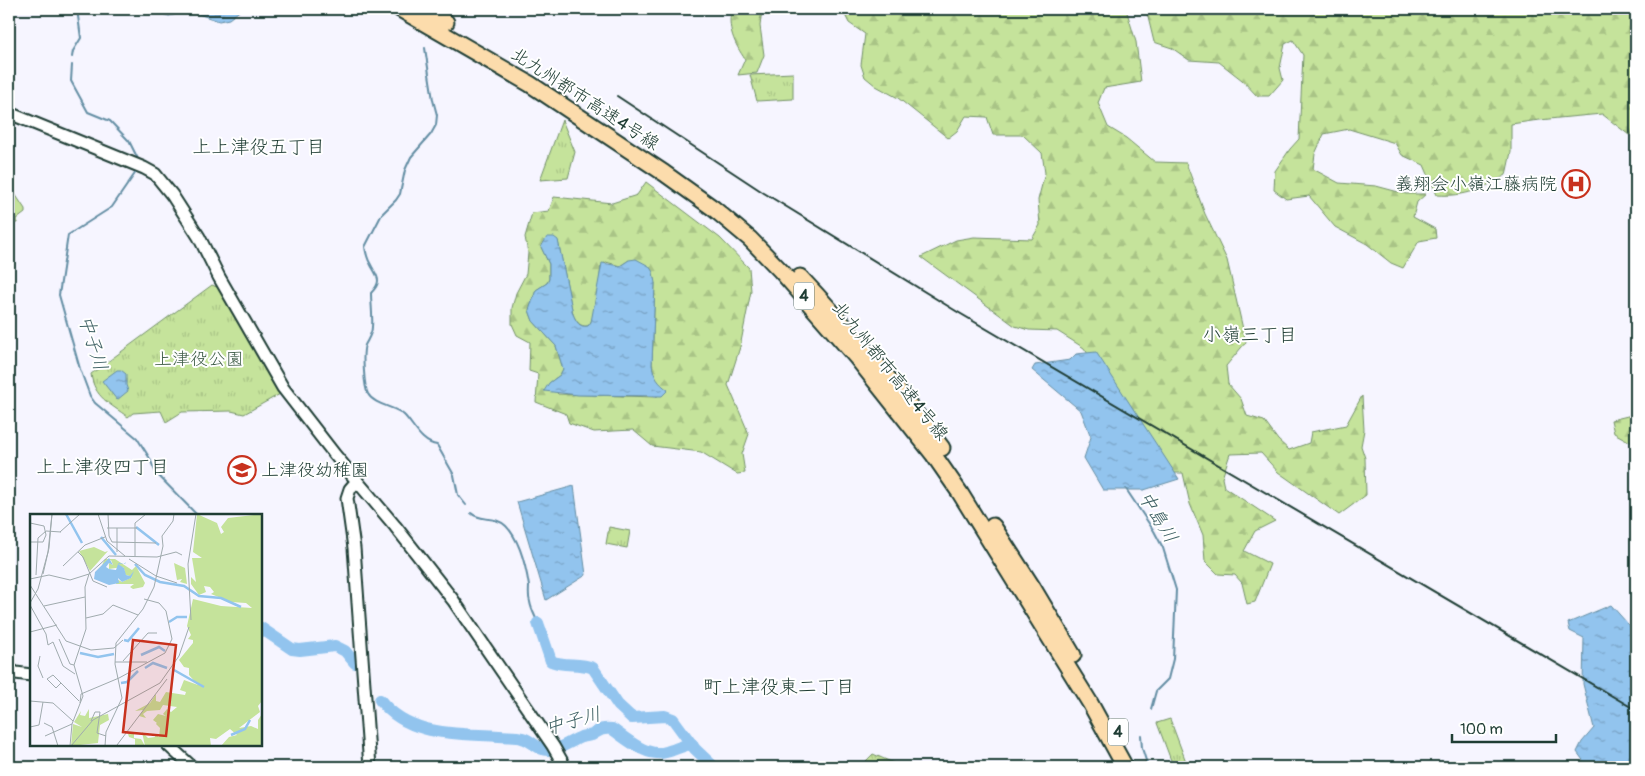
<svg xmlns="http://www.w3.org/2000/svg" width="1645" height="776" viewBox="0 0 1645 776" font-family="Pangolin,'Klee One',sans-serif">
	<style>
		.grass { fill: url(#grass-tufts); stroke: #729068 }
		.forest { fill: url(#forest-firs); stroke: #729068; fill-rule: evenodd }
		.water { fill: url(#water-ripples); stroke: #648ea4 }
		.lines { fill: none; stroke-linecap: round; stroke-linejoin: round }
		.stream { stroke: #648ea4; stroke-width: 2 }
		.river { stroke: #92c4ee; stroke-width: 12 }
		.secondary-casing { stroke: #1f3d34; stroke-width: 15 }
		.highway-casing { stroke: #1f3d34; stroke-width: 19 }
		.secondary { stroke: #fff; stroke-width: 11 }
		.highway { stroke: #fcdcac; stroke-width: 15 }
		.rail { stroke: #1f3d34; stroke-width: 2 }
		.labels { text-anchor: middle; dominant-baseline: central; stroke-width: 4; stroke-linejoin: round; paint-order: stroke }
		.shield { fill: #fff; stroke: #627771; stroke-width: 1 }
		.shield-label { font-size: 16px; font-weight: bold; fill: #1f3d34 }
		.street-label { font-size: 18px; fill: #1f3d34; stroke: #fff }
		.poi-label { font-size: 18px; fill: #1f3d34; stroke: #fff; text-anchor: end }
		.park-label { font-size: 18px; fill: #405e49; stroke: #fff }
		.neighbourhood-label { font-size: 19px; fill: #1f3d34; stroke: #fff }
		.water-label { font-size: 19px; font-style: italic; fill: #3c5f62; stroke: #fff }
		.inset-river { fill: none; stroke: #92c4ee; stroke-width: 2.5 }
		.inset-road { fill: none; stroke: #a0abae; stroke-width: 1 }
		.view { fill: #c8321e; fill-opacity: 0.15; stroke: #c8321e; stroke-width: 2.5 }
		.inset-edge { fill: none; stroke: #1f3d34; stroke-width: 2.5 }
	</style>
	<defs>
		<pattern id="grass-tufts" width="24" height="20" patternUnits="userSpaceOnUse" patternTransform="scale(1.25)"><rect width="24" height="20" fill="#c5e39b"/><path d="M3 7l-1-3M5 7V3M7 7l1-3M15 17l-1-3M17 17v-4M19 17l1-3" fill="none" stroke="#a9c486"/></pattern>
		<pattern id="forest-firs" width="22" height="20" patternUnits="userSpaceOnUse" patternTransform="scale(1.25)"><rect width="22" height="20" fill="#c5e39b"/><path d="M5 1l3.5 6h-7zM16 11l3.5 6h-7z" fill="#a9c486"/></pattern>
		<pattern id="water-ripples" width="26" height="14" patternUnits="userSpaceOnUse" patternTransform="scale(1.25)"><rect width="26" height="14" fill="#92c4ee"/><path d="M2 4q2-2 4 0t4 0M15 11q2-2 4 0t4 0" fill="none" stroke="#77a0c2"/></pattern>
	</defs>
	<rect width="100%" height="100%" fill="#f6f5ff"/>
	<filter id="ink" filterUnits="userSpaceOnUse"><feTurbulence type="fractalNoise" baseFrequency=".02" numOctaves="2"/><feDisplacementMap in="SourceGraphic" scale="10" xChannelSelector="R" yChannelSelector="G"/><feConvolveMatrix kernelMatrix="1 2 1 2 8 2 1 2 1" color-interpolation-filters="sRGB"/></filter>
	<g filter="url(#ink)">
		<!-- grass -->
		<g class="grass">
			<polygon points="793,73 793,99 757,101 750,75"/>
			<polygon points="562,120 575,152 568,178 540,180"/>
			<path d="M13 191 25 209V213L17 219V223H14C13 213 9 204 9 194Z"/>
			<path d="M212 285 219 288 280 394 244 414 231 411 182 412 166 422 161 411 133 413 128 417C110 404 94 397 91 374Z"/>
			<polygon points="609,527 630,531 627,548 606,544"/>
			<polygon points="1170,719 1188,767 1162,767 1172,763 1157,723"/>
			<polygon points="873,754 898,765 899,767 868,767 865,762"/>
		</g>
		<!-- forest -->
		<g class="forest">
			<path d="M732 9H762L760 26 764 55 757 73 738 75 745 59C735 45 726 26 732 9Z"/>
			<polygon points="842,9 1126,9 1136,42 1141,82 1104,88 1098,103 1108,127 1126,138 1155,162 1186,163 1205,214 1227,260 1246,342 1226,366 1228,384 1241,399 1247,416 1264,421 1278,440 1289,450 1309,443 1311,432 1346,425 1362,396 1364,430 1361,446 1365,458 1366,495 1339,515 1278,472 1261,453 1230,454 1222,478 1224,487 1275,521 1255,531 1244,551 1270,564 1255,602 1247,604 1242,583 1235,575 1218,574 1205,561 1203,535 1190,504 1183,473 1167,473 1084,348 1057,331 1029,330 1015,326 921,257 956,240 974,237 1032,239 1040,225 1038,200 1045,173 1042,153 1023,135 993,135 987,117 966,116 957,131 948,138 898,98 876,86 865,77 861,65 865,34 849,23"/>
			<path d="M1146 9H1636V133L1629 135 1602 114C1571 117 1541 119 1511 124V152L1506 175C1482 189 1466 197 1437 195L1424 165 1402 155 1395 143 1349 129 1324 134 1315 154 1313 169 1339 183 1376 186 1406 194H1426L1417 202 1413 217 1435 229 1436 238 1419 241 1403 268 1391 263 1367 244 1335 227 1309 196 1286 199 1274 190 1275 171 1290 149 1299 139 1303 55 1293 40 1285 44 1280 68 1283 80 1269 96H1257L1242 80 1219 62 1189 60 1172 48 1154 42Z"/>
			<path d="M646 182 720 238 749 268 751 291 740 347 728 385 749 434 742 454 745 473 737 474 701 452 652 446 633 430 594 432 569 423 566 414 536 402 538 374 529 371 530 342 517 335 512 324V308L516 293 526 274 528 253 525 237 532 213 549 211 554 197 612 203 637 195ZM558 241 573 314C576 321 579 327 588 326 598 315 599 281 601 266L606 262 620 266 629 260 655 283 652 365C654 377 657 383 667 390L656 397 558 394 549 383 560 375 563 369 556 346 533 321 529 310 536 290 547 283 549 279V264L541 247Z"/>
			<polygon points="1636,414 1636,445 1614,433 1611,420"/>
		</g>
		<!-- water -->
		<g class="water">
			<polygon points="144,9 242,9 229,19 219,21 189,11 169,16"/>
			<path d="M547 237H554L558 240 573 314C576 321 579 328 588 326L591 322 602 263 620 266 629 260 636 259 649 266 653 272 655 283 652 365C654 377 658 383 668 390L662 396 578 395 544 391 549 383 560 375 563 369 556 346 533 321 529 310 536 290 547 283 549 279V264L541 247Z"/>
			<polygon points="1096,352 1179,479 1144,490 1103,490 1084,458 1091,437 1081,411 1032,370 1035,365 1070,360 1076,354"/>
			<polygon points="117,370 121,370 126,374 126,385 128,391 117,400 102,381"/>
			<polygon points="574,486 586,575 546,600 517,502"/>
			<polygon points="1611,605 1636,633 1636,767 1588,767 1577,752 1582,742 1594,728 1583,684 1584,638 1570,631 1568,623"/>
		</g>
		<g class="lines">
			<!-- stream -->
			<g class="stream">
				<path d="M425 48 433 100 437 115 436 125 431 134 411 157 405 170 400 194 396 200 382 214 365 247C366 253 367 258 370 263 376 276 384 280 371 293 371 304 373 316 372 327 372 334 368 339 365 345 362 353 364 387 368 394 375 406 395 406 404 415 414 425 421 443 437 445L454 475 458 495 466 505"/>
				<polyline points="72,57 73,51 81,38 77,9"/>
				<polyline points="72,65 71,81 88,112 110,121 129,141 139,161"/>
				<polyline points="136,172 112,207 68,235 59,295 80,369 90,396 95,403 137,438 149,457 156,473 197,515"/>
				<polyline points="1126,489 1154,531 1163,548 1176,590 1173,659 1168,679 1156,691 1151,709"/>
				<path d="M471 513C480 522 495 515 506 526 520 540 526 567 529 586 529 591 528 597 530 602 531 609 535 616 538 623"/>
				<polyline points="1141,735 1142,748 1148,767"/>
			</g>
			<!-- river -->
			<g class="river">
				<path d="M538 623 551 661C565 667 579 662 593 668L618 705 632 718 665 716 673 719 695 749 714 767"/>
				<polyline points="261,628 292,649 300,650 335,646 345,651 355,663"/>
				<path d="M380 700C409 737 457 733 499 736 507 737 515 736 522 738 532 740 538 751 549 750 560 750 571 741 581 737 584 736 588 736 592 735 600 730 601 728 612 729 627 739 647 758 666 752 675 750 682 745 692 744"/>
			</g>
			<defs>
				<g id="secondary">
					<polyline points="9,113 144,168 155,174 172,195 199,237 219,277 283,388 335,455 395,526 453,600 553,746 565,767"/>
					<polyline points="357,481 350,489 347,498 354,548 370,767"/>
					<polyline points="9,669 16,673 31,675"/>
					<polyline points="168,745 192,767"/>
				</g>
				<g id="highway">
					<polyline points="400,9 530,84 664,173 713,208 750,239 781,271 857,358 933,454 960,493 1090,703 1125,767"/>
					<polyline points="423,9 446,22"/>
					<path d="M800 277C851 331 898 389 942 448"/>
					<polyline points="993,526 1033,588 1073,655"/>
				</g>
			</defs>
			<!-- secondary casing -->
			<use href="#secondary" class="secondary-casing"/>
			<!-- highway casing -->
			<use href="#highway" class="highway-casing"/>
			<!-- secondary -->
			<use href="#secondary" class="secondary"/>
			<!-- highway -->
			<use href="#highway" class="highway"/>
			<!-- rail -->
			<polyline class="rail" points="617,96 764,193 956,311 1636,710"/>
		</g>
	</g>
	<!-- icons -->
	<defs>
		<symbol id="hospital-ring" viewBox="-11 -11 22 22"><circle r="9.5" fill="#fff" stroke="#c8321e" stroke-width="1.5"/><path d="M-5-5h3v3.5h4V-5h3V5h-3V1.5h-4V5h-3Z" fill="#c8321e"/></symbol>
		<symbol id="school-ring" viewBox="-11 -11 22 22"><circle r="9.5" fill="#fff" stroke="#c8321e" stroke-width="1.5"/><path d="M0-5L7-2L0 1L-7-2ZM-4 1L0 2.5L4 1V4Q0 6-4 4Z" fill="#c8321e"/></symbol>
	</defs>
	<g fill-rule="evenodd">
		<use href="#hospital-ring" x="1560" y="168" width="32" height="32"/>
		<use href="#school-ring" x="226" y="454" width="32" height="32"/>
	</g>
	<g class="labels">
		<!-- shield labels -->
		<g class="shield">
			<rect x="794" y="282.5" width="20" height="27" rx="4"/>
			<rect x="1108" y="718.5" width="20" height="27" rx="4"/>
		</g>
		<g class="shield-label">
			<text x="804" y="296">4</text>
			<text x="1118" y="732">4</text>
		</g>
		<!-- street labels -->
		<g class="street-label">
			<text transform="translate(585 99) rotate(33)">北九州都市高速4号線</text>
			<text transform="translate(890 371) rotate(51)">北九州都市高速4号線</text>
		</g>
		<!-- poi labels -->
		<g class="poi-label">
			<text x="1557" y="184">義翔会小嶺江藤病院</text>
			<text x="261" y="470" text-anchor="start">上津役幼稚園</text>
		</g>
		<!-- park labels -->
		<g class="park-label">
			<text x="199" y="359">上津役公園</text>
		</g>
		<!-- neighbourhood labels -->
		<g class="neighbourhood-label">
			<text x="259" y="147">上上津役五丁目</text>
			<text x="1250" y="335">小嶺三丁目</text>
			<text x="103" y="467">上上津役四丁目</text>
			<text x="779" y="687">町上津役東二丁目</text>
		</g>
		<!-- water labels -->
		<g class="water-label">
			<text transform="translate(93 343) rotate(73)">中子川</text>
			<text transform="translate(1158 517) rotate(59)">中島川</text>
			<text transform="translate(573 721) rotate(-15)">中子川</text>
		</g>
	</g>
	<!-- overview -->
	<g transform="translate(30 514)">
		<rect width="232" height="232" fill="#f6f5ff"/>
		<path d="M64 33 75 38 78 37 60 57 49 37Z" fill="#c5e39b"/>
		<path d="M167 0 187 9 191 20 194 18 191 13 198 4 232 0V187L228 192 230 198 209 214 221 212 228 215V206L232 200V232H191L199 223 207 221 200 215 186 225 180 224 181 232H105V225L99 223 98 220H104V224L111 225 115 232 112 218 118 224 125 223V220L129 223 130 214 126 210 130 204 127 209 123 206 128 200 136 202 133 200 137 195 141 198 147 193 133 191 130 196 117 197 113 200 116 204 109 202 113 196 105 197 120 189 126 180V187L130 188 136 178 155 181 156 178 150 176 154 166 168 171 159 161V154L154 153 149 146 163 129V126L158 125 161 121 157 112 163 85 191 92 222 94 216 89 201 88 181 80 184 78 180 73 174 72 176 78 169 81 161 70V63L166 68 162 44H172L163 38ZM75 45H85L102 56 106 52 115 69 113 73 103 75 100 73 104 70H86L87 65 92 68 102 63 91 59 95 58 93 53 79 55V49L83 51 81 46 72 51ZM144 49 155 54 157 70 150 68 152 65 147 66ZM59 195V204L78 200 79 206 70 211 68 229 41 232 43 210 52 213 44 208 51 197 50 201 55 202Z" fill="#c5e39b"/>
		<path d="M79 44 83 51 79 49 76 53 79 55 86 56 88 50 89 49 94 50 96 48 95 50H88L94 54 96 61 100 62 104 57 101 64 92 68 88 64 89 69 79 71 64 65 65 58Z" fill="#92c4ee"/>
		<path class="inset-river" d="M36 0 52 29M106 13 129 31M71 23 86 41M105 50 115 61 130 68 154 72 169 82 191 84 211 93M139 108 147 103H157M94 126 98 127 109 114M50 139 68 143 84 140M111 141 129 133 135 137M115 154 123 149 137 154M144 156 174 173M91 169 97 168 108 157M201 221 215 215 220 206"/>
		<path class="inset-road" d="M68 0 77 27 95 42M78 0 79 22 82 28 126 29M0 9 14 12 16 21 13 28H0M77 14H107M87 14V38M30 18 50 0M48 38 53 43 63 67 77 73M105 42V9L116 0M99 45 126 62 147 69M33 52 55 31 75 23M13 60 19 34 22 0M6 61 8 24 16 17 31 18M0 65 19 61 40 66 59 60M0 71 36 127 61 136 84 134 93 126M0 89 8 75 18 38 22 0M0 91 16 120 18 131 23 128 33 152 45 160M14 92 55 83M56 104 73 100 83 91 108 101M161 106 158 50 166 0M0 118 27 111M29 125 40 150 44 151M10 142 8 152 13 164M93 147 118 119H127M85 148H117M89 164 135 139 142 125 136 97 129 89 114 85M31 169 26 174 17 165 23 161 49 187M0 187 23 189 43 207M50 189 51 180 89 164M61 207 65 198H70L67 219 76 222M14 209 22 213 28 232M0 213 9 211 13 188M15 222 42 210M87 231 137 165M40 232 42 210 53 182 44 151 56 115 55 73 59 60 79 42 127 43 146 38 152 41M41 232 63 206 130 169 149 142 159 113M57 232H75M75 232 76 218 92 184 85 150 86 129 113 95 124 73 133 32 132 22 143 7 144 0"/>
		<path class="view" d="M103 126 146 131 136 222 93 218Z"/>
		<rect width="232" height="232" class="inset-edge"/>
	</g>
	<!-- margin -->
	<rect width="1645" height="776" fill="none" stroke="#fff" stroke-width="30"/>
	<rect x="15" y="15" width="1615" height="746" fill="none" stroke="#1f3d34" stroke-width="2" filter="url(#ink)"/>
	<!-- scale -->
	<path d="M1452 734v8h104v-8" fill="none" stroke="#1f3d34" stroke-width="2.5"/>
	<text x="1460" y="734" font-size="15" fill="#1f3d34" stroke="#ffffff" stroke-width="4" paint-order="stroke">100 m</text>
</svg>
